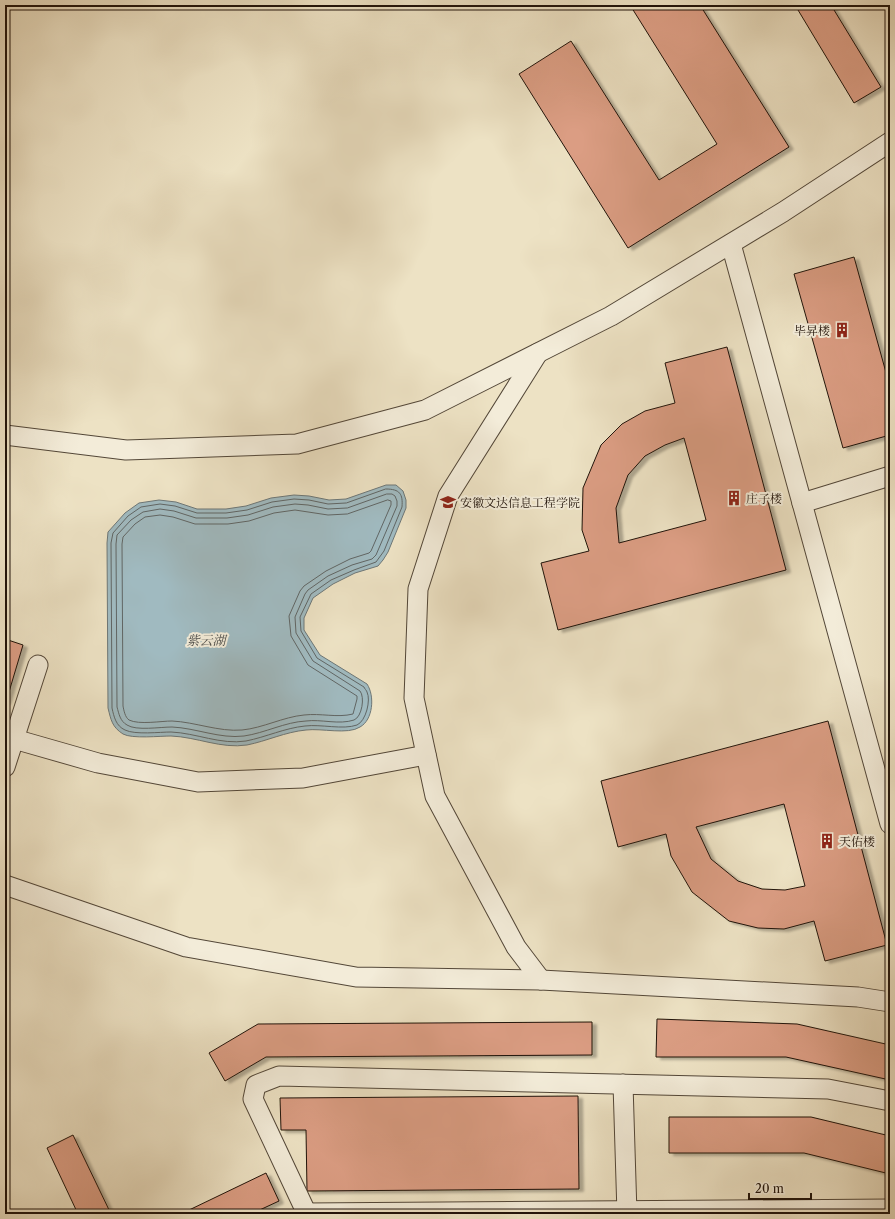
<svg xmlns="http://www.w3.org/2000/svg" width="895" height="1219" viewBox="0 0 895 1219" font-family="'Libre Caslon Text','Noto Serif SC',serif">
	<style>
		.water { fill: #a0bac0; stroke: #6d7777 }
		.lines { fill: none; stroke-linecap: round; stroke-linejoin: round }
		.shore { stroke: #606665; stroke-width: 1 }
		.building { fill: #db9d83; stroke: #20130a; fill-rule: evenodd; filter: url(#shadow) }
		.street-casing { stroke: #534738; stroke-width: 21 }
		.street { stroke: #f3ecd9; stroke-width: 19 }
		.labels { text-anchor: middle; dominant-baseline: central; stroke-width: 4; stroke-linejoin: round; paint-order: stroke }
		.poi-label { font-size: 12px; fill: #20130a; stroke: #f3ecd9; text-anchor: start }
		.water-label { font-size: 13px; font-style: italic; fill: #4d4d4a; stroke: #f3ecd9 }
	</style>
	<defs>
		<filter id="shadow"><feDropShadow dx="4.5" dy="2.5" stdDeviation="1" flood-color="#0004"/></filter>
	</defs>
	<rect width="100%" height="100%" fill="#ede2c4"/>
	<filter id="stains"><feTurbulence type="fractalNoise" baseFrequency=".005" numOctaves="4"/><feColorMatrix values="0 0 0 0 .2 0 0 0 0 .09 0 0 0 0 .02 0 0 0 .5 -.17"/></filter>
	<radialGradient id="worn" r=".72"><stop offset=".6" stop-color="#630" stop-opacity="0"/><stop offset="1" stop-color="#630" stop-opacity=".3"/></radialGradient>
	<!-- water -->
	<path class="water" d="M386 485H396L403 491 406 500V508L388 552 383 560 378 566 355 573 333 584 313 598 304 618V630L320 655 367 684C375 696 373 720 360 727 348 735 321 728 306 730 285 732 267 741 247 745 221 749 197 737 171 736 160 736 132 739 123 734 112 727 111 720 108 708L107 543 108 532 125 513 139 503 159 500 176 502 197 509H226L246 506 271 498 294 495 309 496 329 500 346 499Z"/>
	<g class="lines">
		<!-- shore -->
		<g class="shore">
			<path d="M386 489C400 489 403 494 402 507L384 551 376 562 354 570 331 580 311 594 300 617 301 631 317 658 364 687C364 688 367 691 367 692 371 700 366 721 357 725 343 730 321 724 305 726 285 728 266 737 246 741 221 745 196 733 171 732 160 732 135 735 125 730 116 726 114 717 112 708L111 543 113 533 128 516 141 507 160 504 175 506 197 513H226L247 510 272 502 294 499 309 500 328 504 346 503Z"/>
			<path d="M387 494H392L395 496 397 501V506L376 555 372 559 352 565 328 576 308 590 305 594 295 617 296 633 313 661 360 691C365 697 362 717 354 720 339 725 321 719 306 721 285 722 265 733 244 736 220 739 196 728 172 727 160 727 136 731 127 725 120 721 119 714 117 707L116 544 117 535 131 520 143 512 160 509 174 511 196 518H227L248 515 273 507 295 504 308 505 328 509 347 508Z"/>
			<path d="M388 500 391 501V505L371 551 369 553 350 559 326 571 304 586 300 591 289 616 291 636 308 665 357 696V699L353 714C337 718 321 713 304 715 283 717 263 728 242 730 219 732 195 722 172 721 161 721 139 725 129 720 125 717 124 711 123 706L122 544 123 537 135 524 145 517 160 515 173 517 195 524H228L249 521 274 513 295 510 328 515 347 514Z"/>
		</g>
	</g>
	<!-- building -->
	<g class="building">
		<polygon points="630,5 700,5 789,147 628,248 519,74 571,41 659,180 717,144"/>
		<polygon points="795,5 831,5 881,87 854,103"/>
		<polygon points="854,257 890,387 890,435 843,448 794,274"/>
		<path d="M727 347 786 570 558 630 541 563 589 551 582 530 583 488 601 445 622 424 645 411 675 403 665 363ZM684 438 706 520 619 543 616 508 628 475 645 456 665 445Z"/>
		<polygon points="5,639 23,645 6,702 5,702"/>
		<path d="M828 721 887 945 825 961 814 921 784 929 758 928 729 921 692 892 671 856 666 834 618 847 601 781ZM784 804 805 886 785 890 762 889 738 881 711 859 696 827Z"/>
		<polygon points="657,1019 797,1024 890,1045 890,1080 786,1057 656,1057"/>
		<polygon points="592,1022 592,1055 266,1057 225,1081 209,1053 258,1024"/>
		<polygon points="578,1096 579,1189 307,1191 306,1130 281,1130 280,1098"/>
		<polygon points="669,1117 811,1117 890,1136 890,1174 804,1153 669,1153"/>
		<polygon points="73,1135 111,1214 78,1214 47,1148"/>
		<polygon points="266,1173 279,1201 251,1214 188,1214 187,1211"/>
	</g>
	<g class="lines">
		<defs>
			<g id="street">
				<polyline points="731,244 890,824"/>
				<polyline points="538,353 448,496 418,589 414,698 435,796 516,947 541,980"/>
				<polyline points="5,435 126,450 297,444 425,410 611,316 783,212 890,142"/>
				<polyline points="802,503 890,476"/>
				<polyline points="14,739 98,763 198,782 303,778 426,755"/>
				<polyline points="5,767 38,665"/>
				<polyline points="5,885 186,947 356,977 541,980 858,997 890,1002"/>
				<polyline points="623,1084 627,1214"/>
				<polyline points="303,1214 306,1213 890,1209"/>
				<polyline points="307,1214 253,1099 256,1085 279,1076 828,1089 890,1101"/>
			</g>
		</defs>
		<!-- street casing -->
		<use href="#street" class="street-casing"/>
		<!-- street -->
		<use href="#street" class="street"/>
	</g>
	<!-- icons -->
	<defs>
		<symbol id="building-bare" viewBox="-9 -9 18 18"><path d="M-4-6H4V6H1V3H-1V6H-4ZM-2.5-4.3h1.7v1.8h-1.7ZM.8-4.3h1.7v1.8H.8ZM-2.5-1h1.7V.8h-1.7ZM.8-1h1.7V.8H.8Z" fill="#8f2418" stroke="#f3ecd9" stroke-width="2.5" paint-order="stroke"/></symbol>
		<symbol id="university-bare" viewBox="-9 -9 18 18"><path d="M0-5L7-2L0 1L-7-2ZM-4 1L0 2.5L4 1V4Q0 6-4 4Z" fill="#8f2418" stroke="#f3ecd9" stroke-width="2.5" paint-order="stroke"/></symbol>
	</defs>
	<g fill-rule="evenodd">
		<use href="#building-bare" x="831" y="319" width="22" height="22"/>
		<use href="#building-bare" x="723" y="487" width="22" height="22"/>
		<use href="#university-bare" x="437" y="491" width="22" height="22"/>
		<use href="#building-bare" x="816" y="830" width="22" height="22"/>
	</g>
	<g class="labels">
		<!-- poi labels -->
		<g class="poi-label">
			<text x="830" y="330" text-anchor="end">毕昇楼</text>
			<text x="746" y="498">庄子楼</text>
			<text x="460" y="502">安徽文达信息工程学院</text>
			<text x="839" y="841">天佑楼</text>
		</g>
		<!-- water labels -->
		<g class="water-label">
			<text x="206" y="640">紫云湖</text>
		</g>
	</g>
	<!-- margin -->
	<rect width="895" height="1219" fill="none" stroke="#ede2c4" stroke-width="20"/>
	<rect x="6" y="6" width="883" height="1207" fill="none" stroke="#20130a" stroke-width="2"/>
	<rect x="10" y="10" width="875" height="1199" fill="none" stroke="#20130a"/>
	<!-- scale -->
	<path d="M749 1193v6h62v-6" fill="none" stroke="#20130a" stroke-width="2"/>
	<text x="755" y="1193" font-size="12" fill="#20130a" stroke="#f3ecd9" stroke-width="3" paint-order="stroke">20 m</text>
	<rect width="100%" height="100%" filter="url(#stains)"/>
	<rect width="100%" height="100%" fill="url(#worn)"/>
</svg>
